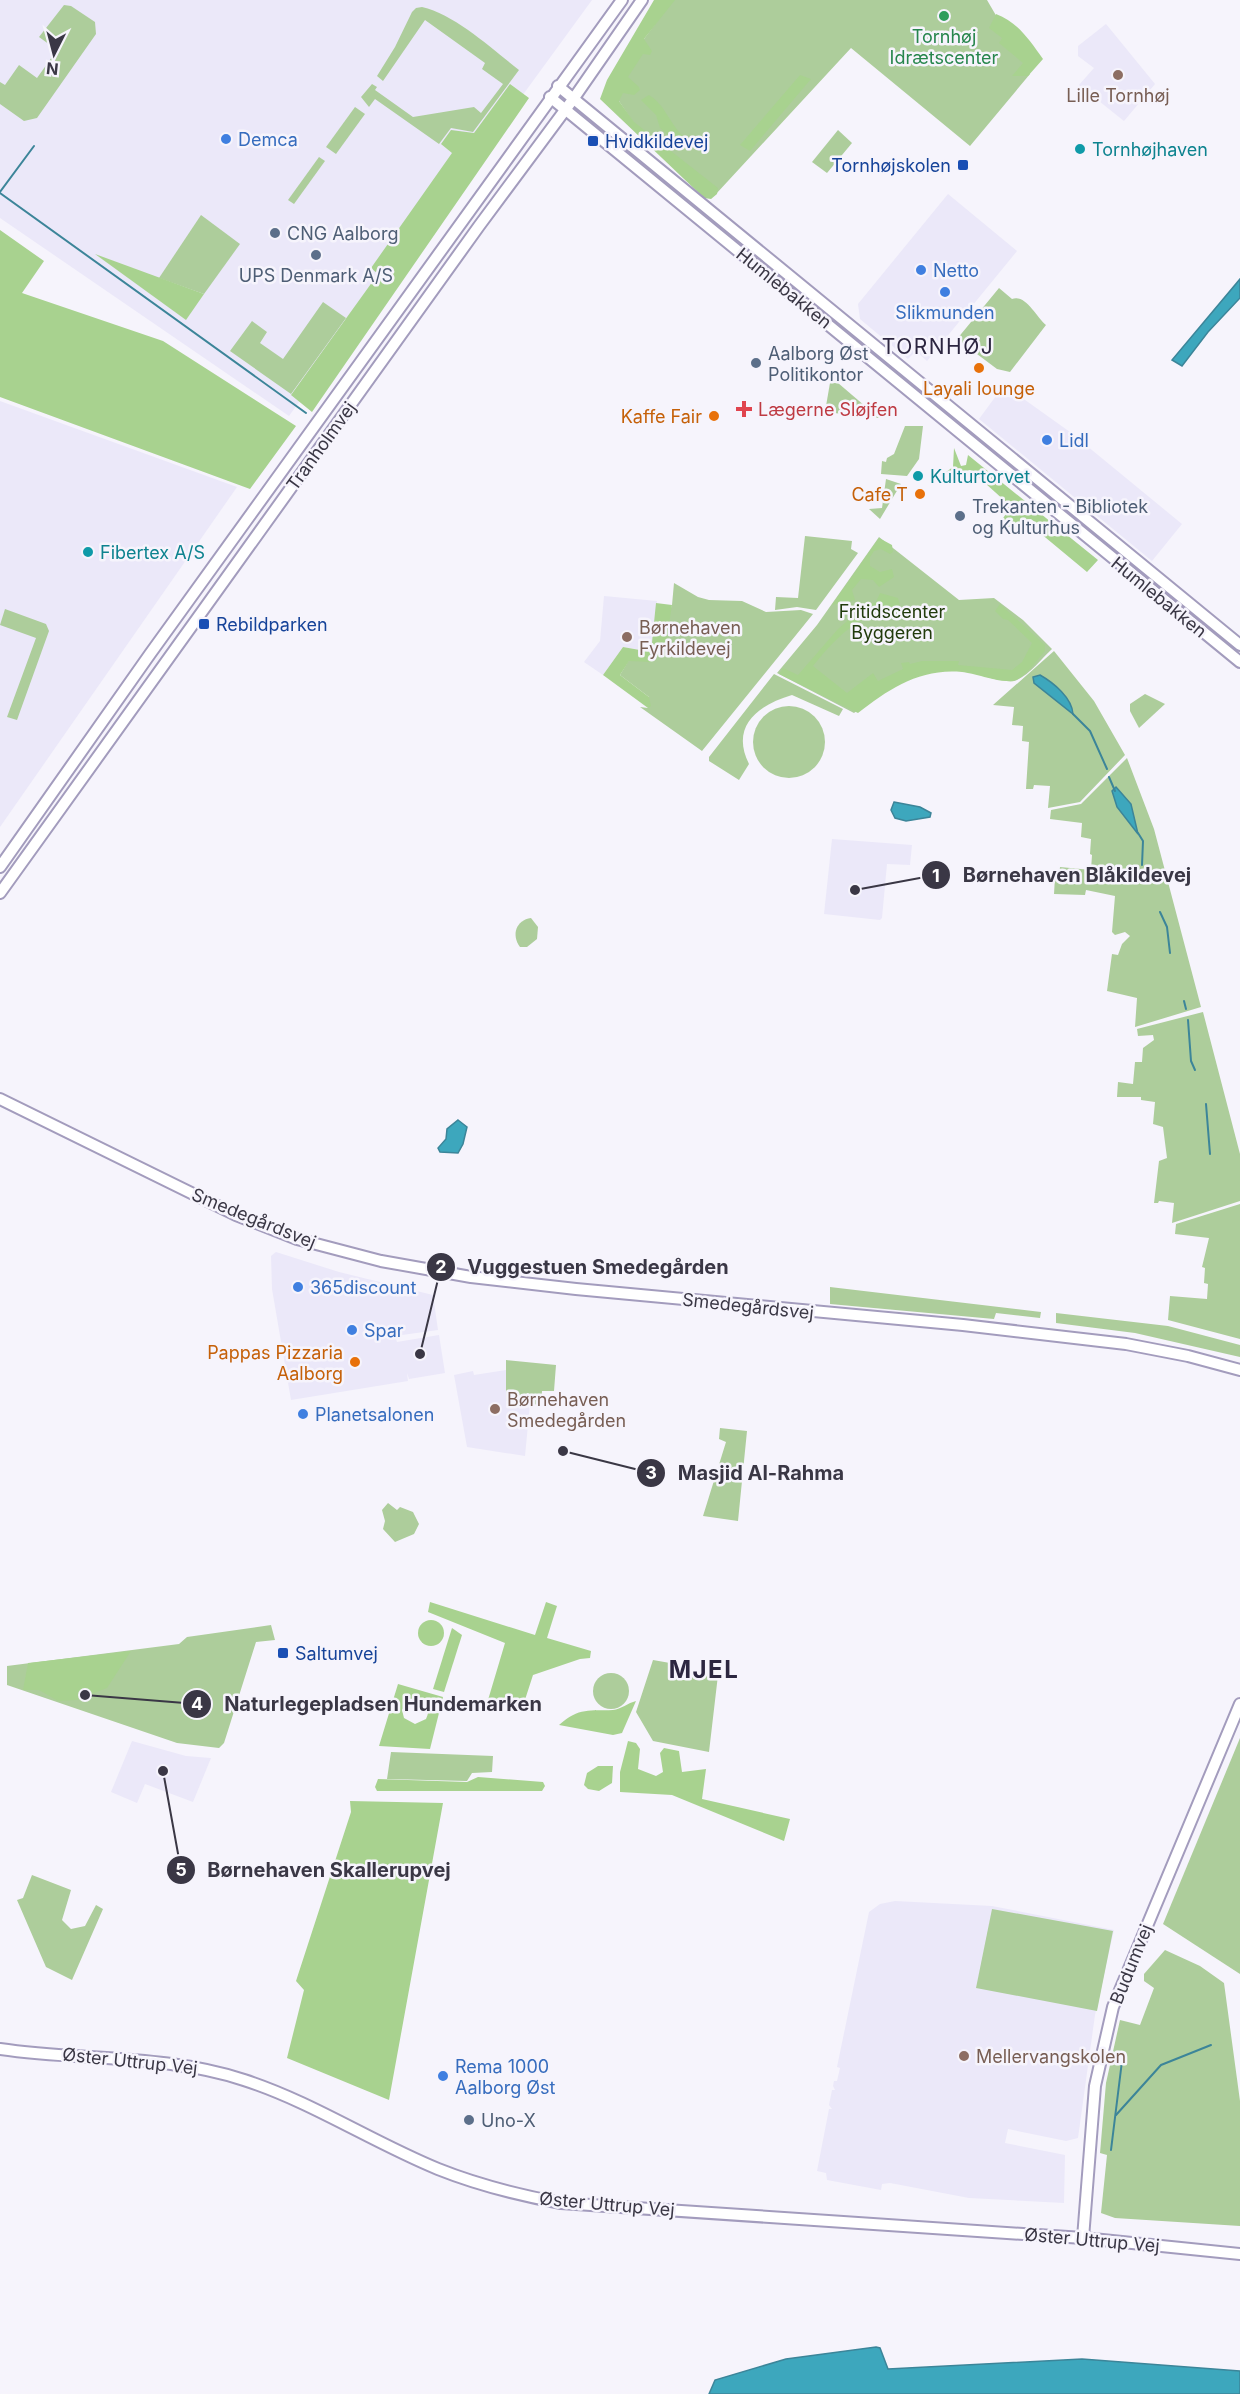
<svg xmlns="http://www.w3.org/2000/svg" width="1240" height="2394" viewBox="0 0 1240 2394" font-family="Inter,sans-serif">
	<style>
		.built { fill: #ebe8f9 }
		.green { fill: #adcd9b }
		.forest { fill: #a8d28f; fill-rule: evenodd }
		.water { fill: #3da7bd; stroke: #3c8599; stroke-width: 1.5 }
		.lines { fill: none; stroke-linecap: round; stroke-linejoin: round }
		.stream { stroke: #3c8599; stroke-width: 2 }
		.tertiary-casing { stroke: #a39cbd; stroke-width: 14 }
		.tertiary { stroke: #fff; stroke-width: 10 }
		.leisure-dot { fill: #2e9e5b; stroke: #f6f4fc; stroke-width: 2 }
		.education-dot { fill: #8d6e63; stroke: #f6f4fc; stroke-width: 2 }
		.shop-dot { fill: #3f7fe0; stroke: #f6f4fc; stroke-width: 2 }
		.transit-dot { fill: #1a4fb4; stroke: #f6f4fc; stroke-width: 2 }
		.culture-dot { fill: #0f9aa8; stroke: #f6f4fc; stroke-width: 2 }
		.service-dot { fill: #5c6f8a; stroke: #f6f4fc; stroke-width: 2 }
		.food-dot { fill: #e8710a; stroke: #f6f4fc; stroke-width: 2 }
		.health-dot { fill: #e0444e; stroke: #f6f4fc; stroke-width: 2 }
		.labels { text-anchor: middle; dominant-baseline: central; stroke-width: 5; stroke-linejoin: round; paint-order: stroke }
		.leisure-label { font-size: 18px; fill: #27864d; stroke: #f6f4fc }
		.education-label { font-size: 18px; fill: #785e54; stroke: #f6f4fc; text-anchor: start }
		.shop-label { font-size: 18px; fill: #366cbe; stroke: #f6f4fc; text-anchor: start }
		.transit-label { font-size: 18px; fill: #164399; stroke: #f6f4fc; text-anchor: start }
		.culture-label { font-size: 18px; fill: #0d838f; stroke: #f6f4fc; text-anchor: start }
		.service-label { font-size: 18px; fill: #4e5e75; stroke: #f6f4fc; text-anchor: start }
		.street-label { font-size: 18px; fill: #3a3745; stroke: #f6f4fc }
		.food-label { font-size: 18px; fill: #c56008; stroke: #f6f4fc; text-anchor: end }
		.health-label { font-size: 18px; fill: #be3a42; stroke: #f6f4fc; text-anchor: start }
		.park-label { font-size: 18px; fill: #213b0c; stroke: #f6f4fc }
		.quarter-label { font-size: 21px; letter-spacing: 1.5px; fill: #2c2640; stroke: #f6f4fc }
		.district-label { font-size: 24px; font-weight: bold; letter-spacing: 1.5px; fill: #2c2640; stroke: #f6f4fc }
		.leader { fill: none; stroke: #3a3745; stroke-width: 2 }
		.callout-dot { fill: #3a3745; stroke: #f6f4fc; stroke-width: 2 }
		.mark-label { font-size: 18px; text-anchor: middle; font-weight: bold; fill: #fff }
		.callout-label { font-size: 20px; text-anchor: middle; font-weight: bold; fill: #3a3745; stroke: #f6f4fc; stroke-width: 5; stroke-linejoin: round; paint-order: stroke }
	</style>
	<rect width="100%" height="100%" fill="#f6f4fc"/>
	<!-- built -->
	<g class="built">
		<polygon points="0,0 592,0 289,416 0,218"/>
		<polygon points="1106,24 1155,84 1124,121 1079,85 1094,68 1078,56 1078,46"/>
		<polygon points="948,194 1017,251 927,361 916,351 908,359 860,319 858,304"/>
		<polygon points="1004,385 1070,432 1182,524 1152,561 979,419"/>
		<polygon points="0,401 237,487 0,827"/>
		<polygon points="604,596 657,601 652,652 623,647 603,675 584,662 600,641"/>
		<polygon points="832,839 912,845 910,865 887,864 882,918 880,920 824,914"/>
		<polygon points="276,1252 339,1272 433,1295 438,1330 395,1336 397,1342 439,1335 445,1373 409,1379 407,1373 408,1381 291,1400 272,1289 271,1256"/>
		<polygon points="506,1370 506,1401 530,1404 525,1456 467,1447 454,1375 473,1371 474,1375"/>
		<polygon points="132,1741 186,1756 211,1758 193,1802 145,1784 137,1803 111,1792"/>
		<polygon points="895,1901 992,1906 1114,1930 1095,2015 1078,2138 1066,2141 1008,2129 1005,2143 1065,2155 1064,2203 969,2198 890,2183 882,2184 881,2190 827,2180 826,2173 817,2171 829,2109 832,2109 829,2105 832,2090 835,2090 833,2086 834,2081 837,2081 840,2068 837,2067 869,1912 880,1904"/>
	</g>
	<!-- green -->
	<g class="green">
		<polygon points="673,0 987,0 1030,74 970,146 851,48 716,194 633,122 619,101 610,95 644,39"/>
		<polygon points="64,5 71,6 95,22 96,34 37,118 24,121 0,104 0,82 5,85 19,65 37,78 57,50 39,37"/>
		<path d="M422 7C456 15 492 49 519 70L473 132 451 128 439 144 375 99 369 107 361 97 372 84 377 87 375 90 413 117 474 107 481 113 503 84 482 69 485 63 425 20 383 81 377 76 395 47 412 12 416 8Z"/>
		<polygon points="355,107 365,114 336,154 326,147"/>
		<polygon points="838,130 852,143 827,173 812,162"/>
		<polygon points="319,157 325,161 294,204 288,200"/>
		<polygon points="201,215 240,244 204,294 159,278"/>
		<path d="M999 288 1012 299C1026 294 1036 317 1046 325L1010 372 997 369 957 339Z"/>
		<polygon points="323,302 346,318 291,394 230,351 252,321 267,332 260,343 283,359"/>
		<polygon points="831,377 879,418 825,412"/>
		<polygon points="905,426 923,426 919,459 907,476 881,474 882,461 886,462 887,458 894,454"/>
		<polygon points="886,479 901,484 880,519 869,509 882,508"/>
		<polygon points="805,536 852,541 851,549 858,553 816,610 797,607 775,610 776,597 798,598"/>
		<path d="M879 537 959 600 994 598 1023 620 1052 649C1042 658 1030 674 1017 680 1008 685 976 673 963 671 919 665 888 689 854 713L777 673 817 625Z"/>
		<polygon points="674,583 698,597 709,600 742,601 766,612 801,610 813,614 702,751 640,707 648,708 649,697 620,675 629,660 652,661 672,605"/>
		<polygon points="5,609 46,624 49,631 17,720 7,717 36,638 0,625"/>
		<polygon points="1054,651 1094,701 1125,755 1080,802 1048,808 1050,786 1034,785 1033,789 1026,789 1029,742 1022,741 1023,726 1012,725 1014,707 993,705"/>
		<path d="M774 674 843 709 839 716 792 695C758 705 730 726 749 764L739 780 709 761V757Z"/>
		<polygon points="1145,694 1165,704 1139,728 1130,711 1130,704"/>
		<circle cx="789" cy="742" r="36"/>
		<polygon points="1127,758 1154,829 1201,1007 1135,1027 1137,998 1107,991 1112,954 1118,955 1122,944 1130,936 1125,932 1115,935 1112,932 1115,896 1086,890 1085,895 1054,894 1055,877 1059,877 1060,867 1091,870 1092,855 1090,854 1091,839 1081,837 1082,823 1050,819 1051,810 1081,804"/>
		<path d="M531 918 538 927 537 939 527 947H520C511 935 516 920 531 918Z"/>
		<polygon points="1203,1012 1240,1154 1240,1201 1172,1223 1174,1203 1159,1201 1158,1203 1154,1203 1159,1161 1167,1158 1163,1127 1153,1124 1155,1102 1141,1100 1141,1097 1117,1097 1118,1082 1133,1084 1135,1062 1142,1062 1143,1048 1154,1040 1153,1035 1138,1036 1137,1029"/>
		<polygon points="1240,1204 1240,1339 1168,1320 1170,1296 1207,1299 1208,1284 1204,1283 1205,1268 1202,1267 1209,1238 1175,1234 1176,1224"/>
		<polygon points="830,1287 1041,1312 1040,1318 996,1313 994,1319 830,1304"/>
		<polygon points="1056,1313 1168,1326 1240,1345 1240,1357 1135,1333 1056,1323"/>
		<polygon points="506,1360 556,1365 554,1391 542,1391 541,1405 506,1401"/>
		<polygon points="720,1428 747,1431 738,1521 703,1516 726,1442 719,1439"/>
		<polygon points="388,1503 397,1510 400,1507 413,1512 419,1524 414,1534 395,1542 383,1529 385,1521 382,1510"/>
		<polygon points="271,1625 275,1640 256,1642 224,1743 219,1748 177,1743 7,1685 7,1666 179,1644 187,1637"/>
		<polygon points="653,1660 687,1666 687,1670 718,1675 709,1752 653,1741 636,1712"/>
		<circle cx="611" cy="1691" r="18"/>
		<polygon points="1240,1738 1240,1974 1163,1924"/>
		<polygon points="391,1752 493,1756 492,1772 472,1773 467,1781 387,1779"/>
		<polygon points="32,1875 71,1890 62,1920 71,1929 85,1926 96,1905 103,1909 72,1980 46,1967 17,1900 23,1898"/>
		<polygon points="992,1909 1113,1931 1097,2011 976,1988"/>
		<polygon points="1165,1950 1200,1966 1224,1983 1240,2101 1240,2226 1115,2218 1101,2213 1107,2155 1100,2153 1106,2083 1120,2020 1140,2025 1154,1988 1144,1981 1144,1974"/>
	</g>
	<!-- forest -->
	<g class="forest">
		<polygon points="654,0 675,0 644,39 652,51 650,55 643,54 628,77 639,87 640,90 634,95 623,93 619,101 634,122 718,188 717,194 711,199 704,198 600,99 607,80"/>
		<path d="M996 14C1018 22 1030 41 1043 59L1028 76H1012L1023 63 999 43 1002 38 989 28Z"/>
		<polygon points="800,75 811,79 750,151 740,145"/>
		<polygon points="510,84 529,98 312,412 291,395 378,274 371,268 452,153 441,144 451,130 474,133"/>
		<path d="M649 95C665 105 669 122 682 135L680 140H674L660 128 656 115 641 100Z"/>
		<polygon points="0,230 44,261 22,293 163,341 296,426 250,489 0,397"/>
		<polygon points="95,254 204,294 186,320"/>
		<polygon points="954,448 961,466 966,465 968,455 1098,560 1087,572 1034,528 1036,523 1031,519 1023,520 1015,528 1004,526 1001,521 1008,511 1006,502 975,474 970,470 942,475 953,467"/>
		<polygon points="879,538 892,545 893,552 890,554 881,549 874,551 870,557 870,566 880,572 892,569 894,577 879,587 873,580 861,579 852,590 855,600 832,605"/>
		<path d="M880 593 898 598 900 605C858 616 840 633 813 666L847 693 873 673 878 681 903 669 901 663 909 662 910 664 922 661H959L958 665 1012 670 1022 662 1032 643 1008 620 1003 619 995 611 1000 604 1045 645V651C1037 660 1026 676 1016 680 1005 685 975 673 962 672 920 668 889 689 858 713L779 674 783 668 798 675 838 629 864 606 876 602Z"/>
		<polygon points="656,603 672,605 666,643 652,662 629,661 620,675 649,697 651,706 648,708 603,675 623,647 651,652"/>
		<polygon points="430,1602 535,1635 546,1602 557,1606 547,1638 591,1651 590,1658 580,1659 533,1675 522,1709 488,1700 505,1643 428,1612"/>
		<circle cx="431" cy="1633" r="13"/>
		<polygon points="452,1628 462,1635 444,1692 433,1689"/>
		<polygon points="131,1651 107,1688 76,1700 58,1701 39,1690 23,1690 28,1663"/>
		<path d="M398 1684 443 1697 430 1749 379 1746ZM418 1698C428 1701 431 1709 426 1719L415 1724 404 1718 402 1710 409 1699Z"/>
		<path d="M636 1701 622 1733 613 1735 559 1725C579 1707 590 1711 613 1710 621 1709 628 1703 636 1701Z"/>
		<polygon points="628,1741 636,1743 640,1749 638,1769 656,1776 663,1772 660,1753 664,1748 679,1751 682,1772 706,1769 702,1799 790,1819 784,1841 672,1795 620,1792 620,1772"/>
		<polygon points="598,1766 613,1766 612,1783 599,1791 588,1789 584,1785 587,1773"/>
		<polygon points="478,1777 543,1782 545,1786 542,1791 377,1791 375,1787 378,1779 467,1782"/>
		<polygon points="350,1801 443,1803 389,2100 287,2058 304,1990 296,1981 351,1812"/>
	</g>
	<!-- water -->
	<g class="water">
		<polygon points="1240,279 1240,298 1208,332 1182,366 1172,360"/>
		<path d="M1040 675C1054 683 1072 698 1073 714L1034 683 1033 677Z"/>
		<polygon points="1116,787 1131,804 1138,834 1117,807 1112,791"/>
		<polygon points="894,802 920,807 931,813 930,817 906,821 895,818 891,810"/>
		<polygon points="458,1120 467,1127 463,1144 458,1153 440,1152 438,1148 446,1139 447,1129"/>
		<polygon points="876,2347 880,2348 888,2369 1082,2359 1240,2371 1240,2394 709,2394 715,2380 786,2359"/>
	</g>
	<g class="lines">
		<!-- stream -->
		<g class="stream">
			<polyline points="0,192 34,146"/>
			<polyline points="0,193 306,413"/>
			<polyline points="1073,714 1090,731 1107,769"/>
			<polyline points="1109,777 1115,791"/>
			<polyline points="1138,833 1143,841 1142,865"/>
			<polyline points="1160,912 1167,927 1170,953"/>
			<polyline points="1184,1001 1186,1009"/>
			<polyline points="1188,1020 1191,1061 1195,1070"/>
			<polyline points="1206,1104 1210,1154"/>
			<polyline points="1116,2115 1161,2065 1211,2045"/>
			<polyline points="1111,2150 1122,2061"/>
		</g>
		<defs>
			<g id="tertiary">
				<polyline points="558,86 1240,645"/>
				<polyline points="550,97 1240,662"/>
				<polyline points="0,867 150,654 622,0"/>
				<polyline points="0,893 479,226 574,98 642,0"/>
				<polyline points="0,1099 236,1215 297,1239 381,1261 471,1277 576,1289 963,1325 1126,1344 1188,1356 1240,1370"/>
				<path d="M0 2049C81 2061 165 2054 244 2080 312 2102 372 2142 438 2169 478 2185 518 2195 561 2203L1083 2238 1240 2254"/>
				<polyline points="1083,2238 1095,2086 1113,2007 1240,1704"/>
			</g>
		</defs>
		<!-- tertiary casing -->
		<use href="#tertiary" class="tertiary-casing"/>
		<!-- tertiary -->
		<use href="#tertiary" class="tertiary"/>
	</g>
	<!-- markers -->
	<circle class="leisure-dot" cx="944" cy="16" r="6"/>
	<g class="education-dot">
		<circle cx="1118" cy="75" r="6"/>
		<circle cx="627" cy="637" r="6"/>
		<circle cx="495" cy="1409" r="6"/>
		<circle cx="964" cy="2056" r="6"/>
	</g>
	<g class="shop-dot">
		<circle cx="226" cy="139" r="6"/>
		<circle cx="921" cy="270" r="6"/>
		<circle cx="945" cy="292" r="6"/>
		<circle cx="1047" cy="440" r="6"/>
		<circle cx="298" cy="1287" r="6"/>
		<circle cx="352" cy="1330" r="6"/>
		<circle cx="303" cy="1414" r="6"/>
		<circle cx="443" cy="2076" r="6"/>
	</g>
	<g class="transit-dot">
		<rect x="587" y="135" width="12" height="12" rx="3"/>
		<rect x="957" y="159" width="12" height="12" rx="3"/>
		<rect x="198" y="618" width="12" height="12" rx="3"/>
		<rect x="277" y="1647" width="12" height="12" rx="3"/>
	</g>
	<g class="culture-dot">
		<circle cx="1080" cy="149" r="6"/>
		<circle cx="918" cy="476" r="6"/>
		<circle cx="88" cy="552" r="6"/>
	</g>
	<g class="service-dot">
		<circle cx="275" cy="233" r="6"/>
		<circle cx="316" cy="255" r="6"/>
		<circle cx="756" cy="363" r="6"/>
		<circle cx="960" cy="516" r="6"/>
		<circle cx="469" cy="2120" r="6"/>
	</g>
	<g class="food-dot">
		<circle cx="979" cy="368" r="6"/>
		<circle cx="714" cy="416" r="6"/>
		<circle cx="920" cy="494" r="6"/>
		<circle cx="355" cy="1362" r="6"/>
	</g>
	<path class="health-dot" d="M741 400h6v6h6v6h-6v6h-6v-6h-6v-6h6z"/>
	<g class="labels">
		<!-- leisure labels -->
		<g class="leisure-label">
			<text x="944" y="36">Tornhøj<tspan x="944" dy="21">Idrætscenter</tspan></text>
		</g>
		<!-- education labels -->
		<g class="education-label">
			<text x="1118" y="95" text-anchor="middle">Lille Tornhøj</text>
			<text x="639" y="627">Børnehaven<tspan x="639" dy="21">Fyrkildevej</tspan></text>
			<text x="507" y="1399">Børnehaven<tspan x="507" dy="21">Smedegården</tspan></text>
			<text x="976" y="2056">Mellervangskolen</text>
		</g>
		<!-- shop labels -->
		<g class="shop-label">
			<text x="238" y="139">Demca</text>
			<text x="933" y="270">Netto</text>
			<text x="945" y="312" text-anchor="middle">Slikmunden</text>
			<text x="1059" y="440">Lidl</text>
			<text x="310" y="1287">365discount</text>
			<text x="364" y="1330">Spar</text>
			<text x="315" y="1414">Planetsalonen</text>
			<text x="455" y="2066">Rema 1000<tspan x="455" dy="21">Aalborg Øst</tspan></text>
		</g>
		<!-- transit labels -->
		<g class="transit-label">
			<text x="605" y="141">Hvidkildevej</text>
			<text x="951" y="165" text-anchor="end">Tornhøjskolen</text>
			<text x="216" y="624">Rebildparken</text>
			<text x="295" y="1653">Saltumvej</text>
		</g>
		<!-- culture labels -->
		<g class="culture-label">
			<text x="1092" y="149">Tornhøjhaven</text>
			<text x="930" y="476">Kulturtorvet</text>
			<text x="100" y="552">Fibertex A/S</text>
		</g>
		<!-- service labels -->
		<g class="service-label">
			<text x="287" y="233">CNG Aalborg</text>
			<text x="316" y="275" text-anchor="middle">UPS Denmark A/S</text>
			<text x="768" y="353">Aalborg Øst<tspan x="768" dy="21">Politikontor</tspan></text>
			<text x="972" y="506">Trekanten - Bibliotek<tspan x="972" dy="21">og Kulturhus</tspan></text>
			<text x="481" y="2120">Uno-X</text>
		</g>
		<!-- street labels -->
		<g class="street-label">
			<text transform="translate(784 288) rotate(39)">Humlebakken</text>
			<text transform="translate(321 446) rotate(-54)">Tranholmvej</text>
			<text transform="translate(1159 597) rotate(39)">Humlebakken</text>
			<text transform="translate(254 1218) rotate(22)">Smedegårdsvej</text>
			<text transform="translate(748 1306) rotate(6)">Smedegårdsvej</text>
			<text transform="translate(1131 1964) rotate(-68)">Budumvej</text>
			<text transform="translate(130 2061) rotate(6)">Øster Uttrup Vej</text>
			<text transform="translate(607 2204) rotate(5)">Øster Uttrup Vej</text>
			<text transform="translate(1092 2240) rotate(5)">Øster Uttrup Vej</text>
		</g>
		<!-- food labels -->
		<g class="food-label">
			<text x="979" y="388" text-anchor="middle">Layali lounge</text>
			<text x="702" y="416">Kaffe Fair</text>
			<text x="908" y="494">Cafe T</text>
			<text x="343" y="1352">Pappas Pizzaria<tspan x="343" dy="21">Aalborg</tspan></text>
		</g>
		<!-- health labels -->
		<g class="health-label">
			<text x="758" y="409">Lægerne Sløjfen</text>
		</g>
		<!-- park labels -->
		<g class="park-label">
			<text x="892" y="611">Fritidscenter<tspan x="892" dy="21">Byggeren</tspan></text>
		</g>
		<!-- quarter labels -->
		<g class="quarter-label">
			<text x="938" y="346">TORNHØJ</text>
		</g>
		<!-- district labels -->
		<g class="district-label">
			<text x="704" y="1669">MJEL</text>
		</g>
	</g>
	<!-- callouts -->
	<path class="leader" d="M855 890L936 875M420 1354L441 1267M563 1451L651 1473M85 1695L197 1704M163 1771L181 1870"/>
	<g class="callout-dot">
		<circle cx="855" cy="890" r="6"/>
		<circle cx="420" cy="1354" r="6"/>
		<circle cx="563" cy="1451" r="6"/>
		<circle cx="85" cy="1695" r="6"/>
		<circle cx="163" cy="1771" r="6"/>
		<circle cx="936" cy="875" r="15"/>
		<circle cx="441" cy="1267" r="15"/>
		<circle cx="651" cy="1473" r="15"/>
		<circle cx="197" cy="1704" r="15"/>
		<circle cx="181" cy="1870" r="15"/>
	</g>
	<g class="mark-label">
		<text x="936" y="882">1</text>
		<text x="441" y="1273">2</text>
		<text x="651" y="1479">3</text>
		<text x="197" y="1710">4</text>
		<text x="181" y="1876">5</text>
	</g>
	<g class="callout-label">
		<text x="1077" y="882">Børnehaven Blåkildevej</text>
		<text x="598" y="1274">Vuggestuen Smedegården</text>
		<text x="761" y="1480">Masjid Al-Rahma</text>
		<text x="383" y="1711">Naturlegepladsen Hundemarken</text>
		<text x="329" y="1877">Børnehaven Skallerupvej</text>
	</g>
	<!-- north arrow -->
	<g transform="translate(54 54) rotate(186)" stroke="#f6f4fc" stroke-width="4.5" paint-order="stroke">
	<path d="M0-4.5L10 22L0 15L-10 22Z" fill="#3a3745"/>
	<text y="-9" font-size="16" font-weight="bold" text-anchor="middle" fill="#3a3745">N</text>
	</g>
</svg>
